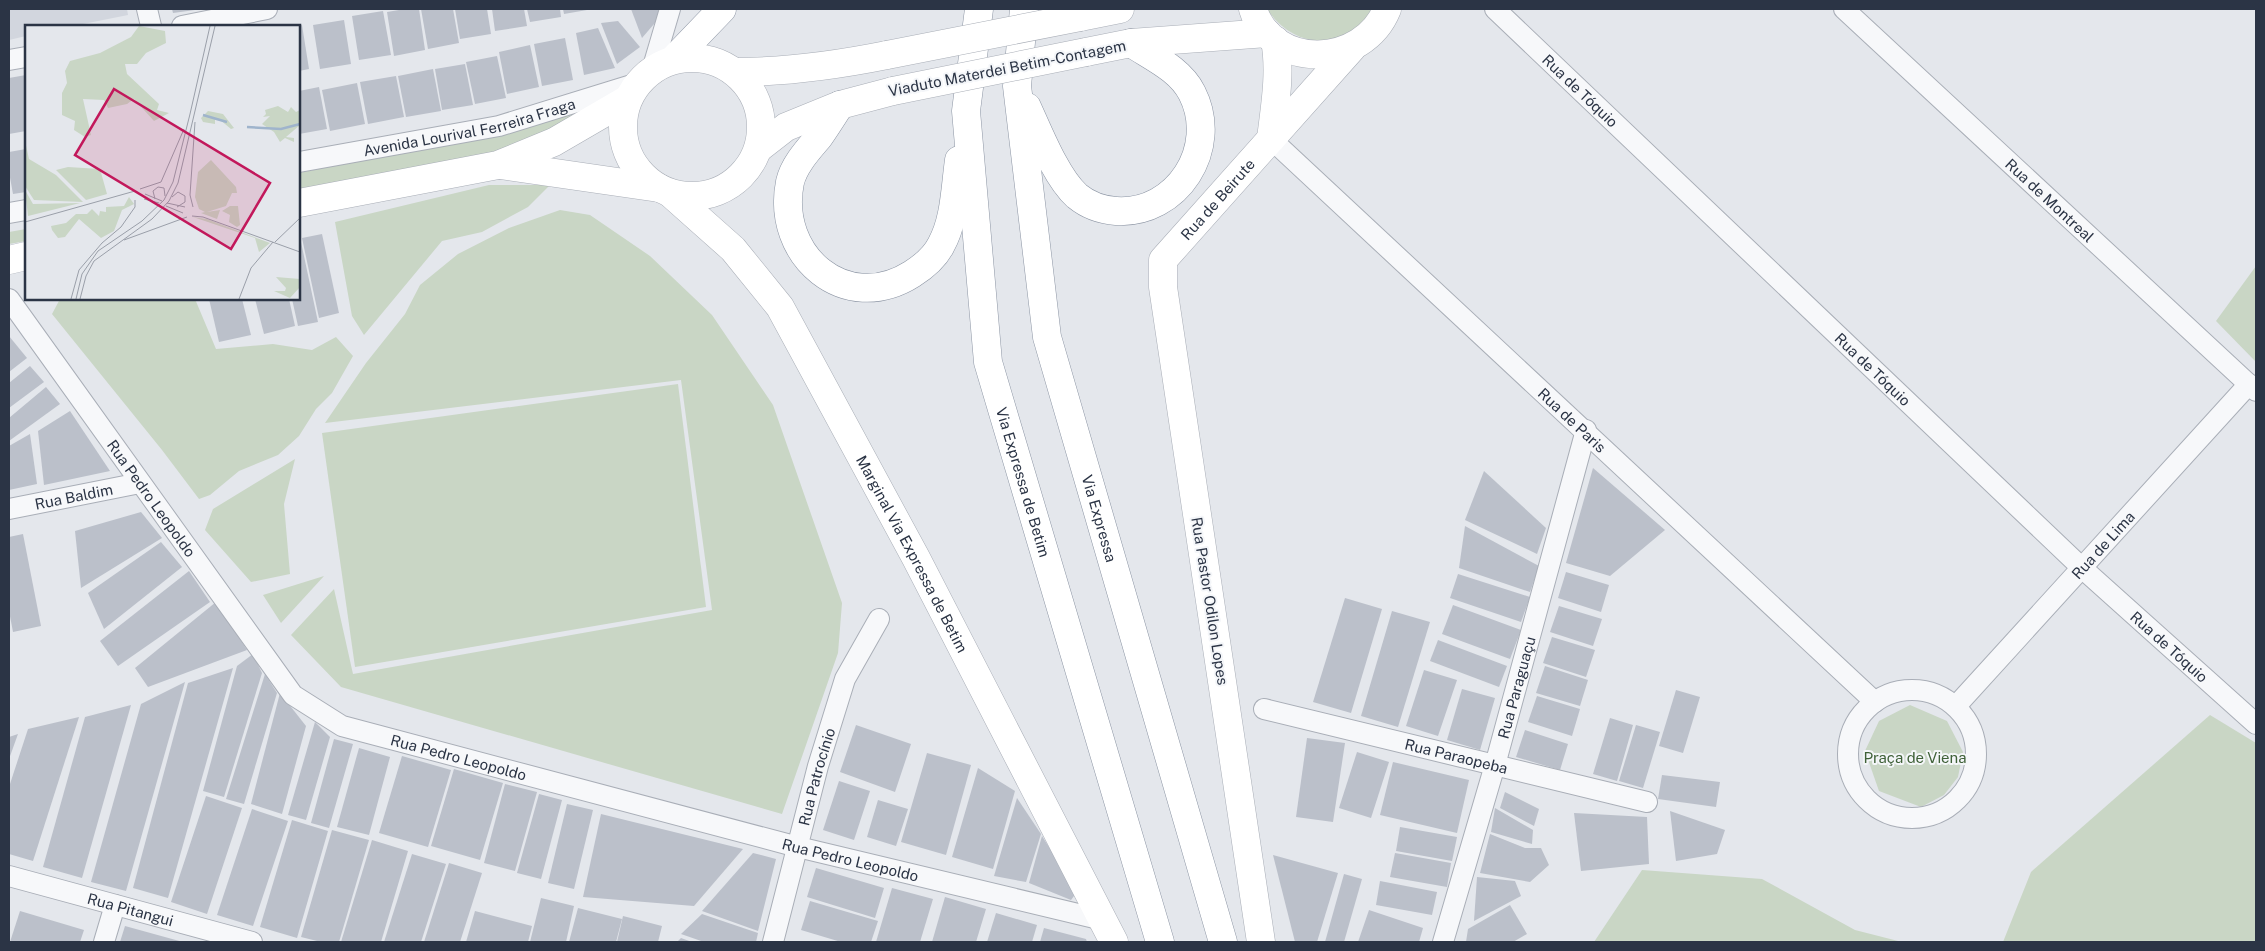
<svg xmlns="http://www.w3.org/2000/svg" width="2265" height="951" viewBox="0 0 2265 951" font-family="'Public Sans',sans-serif">
	<style>
		.built { fill: #d2d6de }
		.green { fill: #c9d6c5 }
		.building { fill: #bbc0ca }
		.lines { fill: none; stroke-linecap: round; stroke-linejoin: round }
		.street-casing { stroke: #a9aeb7; stroke-width: 22 }
		.secondary-casing { stroke: #a9aeb7; stroke-width: 29 }
		.highway-casing { stroke: #8b94a3; stroke-width: 29 }
		.street { stroke: #f7f8fa; stroke-width: 20 }
		.secondary { stroke: #fff; stroke-width: 28 }
		.highway { stroke: #fff; stroke-width: 28 }
		.secondary-bridge-casing { stroke: #a9aeb7; stroke-width: 29; stroke-linecap: butt }
		.secondary-bridge { stroke: #fff; stroke-width: 28 }
		.labels { text-anchor: middle; dominant-baseline: central; stroke-width: 4; stroke-linejoin: round; paint-order: stroke }
		.street-label { font-size: 15px; fill: #2b3445; stroke: #f4f6f9 }
		.park-label { font-size: 15px; fill: #3f6138; stroke: #f4f6f9 }
		.inset-river { fill: none; stroke: #9fb4cc; stroke-width: 2.5 }
		.inset-road { fill: none; stroke: #9a9fa9; stroke-width: 1 }
		.view { fill: #c2185b; fill-opacity: 0.15; stroke: #c2185b; stroke-width: 2.5 }
		.inset-edge { fill: none; stroke: #2b3445; stroke-width: 2.5 }
	</style>
	<rect width="100%" height="100%" fill="#e4e7ec"/>
	<!-- built -->
	<polygon class="built" points="9,9 127,9 128,15 73,26 26,26 26,36 9,40"/>
	<!-- green -->
	<g class="green">
		<path d="M1267 9H1372C1346 53 1294 50 1267 9Z"/>
		<polygon points="606,100 549,131 507,150 299,192 299,173 506,129"/>
		<polygon points="489,185 550,185 528,207 482,232 442,241 364,335 352,316 335,222"/>
		<polygon points="560,210 590,215 650,256 712,315 773,405 842,603 838,653 782,814 341,687 291,635 334,589 353,674 712,610 681,380 325,423 366,363 405,314 420,285 458,254 509,228"/>
		<polygon points="26,229 26,241 9,244 9,232"/>
		<polygon points="2256,266 2256,362 2216,321"/>
		<polygon points="60,299 195,299 216,349 273,344 312,350 336,337 353,356 332,393 316,409 299,436 278,455 239,471 210,495 199,499 162,450 52,314"/>
		<polygon points="678,384 706,607 355,667 322,433"/>
		<polygon points="295,459 284,504 290,574 251,582 205,530 213,509"/>
		<polygon points="324,576 281,623 263,595"/>
		<polygon points="1910,705 1947,721 1963,752 1958,777 1944,795 1921,807 1879,791 1865,751 1879,721"/>
		<polygon points="2210,715 2256,743 2256,942 2003,942 2031,872"/>
		<polygon points="1642,870 1762,879 1855,930 1902,942 1594,942"/>
	</g>
	<!-- building -->
	<g class="building">
		<polygon points="172,9 195,9 195,10 173,13"/>
		<polygon points="405,9 419,9 425,50 394,56 387,12"/>
		<polygon points="421,9 453,9 459,43 428,49"/>
		<polygon points="455,9 487,9 491,34 460,39"/>
		<polygon points="492,9 524,9 527,26 495,31"/>
		<polygon points="527,9 560,9 561,17 530,22"/>
		<polygon points="563,9 587,9 587,10 564,14"/>
		<polygon points="631,9 658,9 660,17 642,38"/>
		<polygon points="383,11 391,55 359,60 352,16"/>
		<polygon points="344,20 351,64 320,69 313,25"/>
		<polygon points="618,21 640,47 617,64 601,23"/>
		<polygon points="302,25 309,69 299,71 299,26"/>
		<polygon points="598,28 615,68 584,75 576,33"/>
		<polygon points="565,38 573,80 542,86 534,44"/>
		<polygon points="530,45 539,87 507,94 499,52"/>
		<polygon points="497,56 506,98 475,104 466,62"/>
		<polygon points="465,64 473,105 442,110 435,69"/>
		<polygon points="433,69 441,111 406,117 398,76"/>
		<polygon points="26,75 26,131 9,134 9,78"/>
		<polygon points="396,76 404,117 368,124 360,82"/>
		<polygon points="357,83 365,124 330,131 322,90"/>
		<polygon points="319,87 327,129 299,134 299,91"/>
		<polygon points="26,149 26,192 13,194 9,172 9,152"/>
		<polygon points="322,234 339,313 319,318 302,238"/>
		<polygon points="299,242 301,242 318,322 298,326 292,299 299,299"/>
		<polygon points="209,299 242,299 251,335 219,342"/>
		<polygon points="255,299 289,299 295,326 264,334"/>
		<polygon points="9,336 27,358 9,372"/>
		<polygon points="30,366 44,382 9,408 9,383"/>
		<polygon points="46,387 60,404 9,441 9,418"/>
		<polygon points="70,411 110,471 44,485 38,431"/>
		<polygon points="30,434 37,484 9,490 9,446"/>
		<polygon points="1593,468 1665,530 1610,576 1566,563"/>
		<polygon points="1484,471 1546,528 1537,554 1465,520"/>
		<polygon points="141,512 162,538 81,588 75,531"/>
		<polygon points="1465,526 1539,566 1530,592 1459,568"/>
		<polygon points="23,534 41,626 13,632 9,611 9,537"/>
		<polygon points="161,542 182,567 104,629 88,593"/>
		<polygon points="189,571 210,602 118,666 100,641"/>
		<polygon points="1566,572 1609,585 1601,612 1558,598"/>
		<polygon points="1458,574 1530,597 1521,622 1450,598"/>
		<polygon points="1345,598 1382,609 1351,713 1313,702"/>
		<polygon points="216,602 247,650 148,687 135,668"/>
		<polygon points="1453,605 1521,630 1510,659 1442,634"/>
		<polygon points="1559,606 1602,619 1593,646 1550,632"/>
		<polygon points="1392,611 1430,622 1398,727 1361,716"/>
		<polygon points="1552,637 1595,650 1586,677 1543,663"/>
		<polygon points="1438,640 1507,666 1499,687 1430,661"/>
		<polygon points="253,654 262,673 224,797 203,791 237,666"/>
		<polygon points="1545,666 1588,680 1580,706 1536,693"/>
		<polygon points="233,668 168,898 133,888 188,683"/>
		<polygon points="1424,670 1457,680 1438,736 1406,726"/>
		<polygon points="265,674 277,693 244,804 226,799"/>
		<polygon points="185,682 126,891 91,882 141,704"/>
		<polygon points="1462,689 1495,698 1480,750 1447,740"/>
		<polygon points="1676,690 1700,697 1683,753 1659,746"/>
		<polygon points="280,693 306,726 282,814 251,804"/>
		<polygon points="1537,696 1580,709 1572,736 1528,722"/>
		<polygon points="131,705 82,878 43,867 85,717"/>
		<polygon points="79,717 33,861 9,854 9,787 28,729"/>
		<polygon points="1610,718 1633,725 1617,781 1593,774"/>
		<polygon points="315,722 330,737 306,820 288,815"/>
		<polygon points="856,725 911,744 895,792 840,772"/>
		<polygon points="1636,725 1660,732 1643,788 1619,781"/>
		<polygon points="1525,730 1568,744 1560,770 1516,757"/>
		<polygon points="18,734 9,759 9,737"/>
		<polygon points="1307,738 1345,743 1333,822 1296,817"/>
		<polygon points="334,739 353,744 329,828 311,823"/>
		<polygon points="359,748 390,757 369,835 337,827"/>
		<polygon points="1357,752 1389,762 1371,818 1339,808"/>
		<polygon points="927,753 971,765 946,855 901,842"/>
		<polygon points="402,756 451,770 428,847 379,833"/>
		<polygon points="1393,762 1469,780 1457,833 1380,815"/>
		<polygon points="978,768 1015,791 993,869 952,857"/>
		<polygon points="454,769 503,783 480,860 431,846"/>
		<polygon points="1662,775 1720,782 1716,807 1658,799"/>
		<polygon points="839,781 870,791 854,840 823,830"/>
		<polygon points="505,784 537,792 515,871 484,863"/>
		<polygon points="1505,792 1539,809 1534,826 1500,808"/>
		<polygon points="539,794 562,800 541,879 517,873"/>
		<polygon points="206,796 242,808 207,914 171,902"/>
		<polygon points="1017,798 1041,834 1026,882 994,876"/>
		<polygon points="878,800 908,809 896,846 867,837"/>
		<polygon points="567,804 593,810 574,889 548,883"/>
		<polygon points="1495,808 1533,830 1532,844 1491,832"/>
		<polygon points="252,809 288,821 253,926 217,915"/>
		<polygon points="1670,811 1725,830 1717,854 1676,861"/>
		<polygon points="1574,813 1647,817 1649,864 1581,871"/>
		<polygon points="601,814 743,849 694,906 583,897"/>
		<polygon points="292,820 328,831 297,938 260,927"/>
		<polygon points="1400,827 1457,837 1452,861 1396,851"/>
		<polygon points="332,830 369,840 339,942 321,942 301,937"/>
		<polygon points="1490,834 1525,848 1541,848 1549,865 1530,882 1480,873"/>
		<polygon points="1042,836 1077,892 1071,900 1029,883"/>
		<polygon points="372,840 408,851 381,942 341,942"/>
		<polygon points="753,853 776,859 758,931 702,911"/>
		<polygon points="1395,853 1451,863 1447,887 1390,877"/>
		<polygon points="412,854 446,864 421,942 384,942"/>
		<polygon points="1273,855 1338,873 1317,942 1295,942"/>
		<polygon points="449,863 482,873 460,942 424,942"/>
		<polygon points="816,868 884,888 875,918 807,897"/>
		<polygon points="1344,874 1362,879 1344,942 1325,942"/>
		<polygon points="1477,877 1515,881 1521,896 1474,921"/>
		<polygon points="1380,881 1437,892 1432,915 1376,905"/>
		<polygon points="892,888 933,899 920,942 876,942"/>
		<polygon points="945,897 986,909 976,942 932,942"/>
		<polygon points="541,898 574,906 566,942 530,942"/>
		<polygon points="810,901 878,921 871,942 841,942 801,930"/>
		<polygon points="1510,905 1527,934 1513,942 1466,942 1468,929"/>
		<polygon points="578,908 622,919 616,942 569,942"/>
		<polygon points="1369,910 1423,928 1419,942 1358,942"/>
		<polygon points="20,911 84,930 80,942 10,942"/>
		<polygon points="475,911 532,926 528,942 466,942"/>
		<polygon points="996,913 1037,925 1032,942 987,942"/>
		<polygon points="702,914 758,933 756,942 704,942 681,934"/>
		<polygon points="623,916 662,926 658,942 617,942"/>
		<polygon points="125,926 183,942 120,942"/>
		<polygon points="1044,928 1086,939 1087,942 1040,942"/>
		<polygon points="681,938 692,942 677,942"/>
	</g>
	<g class="lines">
		<defs>
			<g id="street">
				<polyline points="147,9 151,26"/>
				<path id="s1" d="M1495 9 2082 568 2256 724"/>
				<path id="s2" d="M1844 9 2256 391"/>
				<polyline points="182,26 267,9"/>
				<polyline points="9,60 26,57"/>
				<polyline points="652,70 670,9"/>
				<path id="s3" d="M1271 139 1875 702"/>
				<path id="s4" d="M299 162 499 126 638 83"/>
				<polyline points="9,213 26,210"/>
				<path id="s5" d="M9 299 293 695 342 726 798 847 1103 920"/>
				<path id="s6" d="M9 509 140 483"/>
				<circle cx="1912" cy="754" r="64"/>
				<path id="s7" d="M1956 706 2249 384"/>
				<path id="s8" d="M1264 709 1647 802"/>
				<path id="s9" d="M9 876 252 942"/>
				<polyline points="104,942 115,905"/>
				<path id="s10" d="M773 942 818 766 845 679 879 619"/>
				<path id="s11" d="M1443 942 1495 765 1586 430"/>
			</g>
			<g id="secondary">
				<path d="M1253 9C1272 71 1363 68 1387 9"/>
				<polyline points="1080,17 1120,9"/>
				<polyline points="1086,52 1131,43 1267,33"/>
				<circle cx="692" cy="127" r="69"/>
				<path d="M736 72C787 72 837 65 887 55"/>
				<path d="M1271 139C1275 106 1281 72 1275 40"/>
				<polyline points="759,148 786,127 840,105 893,91"/>
				<polyline points="500,165 659,188"/>
				<path id="s12" d="M670 193 733 249 780 307 916 558 1114 942"/>
				<polyline points="299,203 498,165 554,142 628,99"/>
				<polyline points="9,260 26,256"/>
				<path id="s13" d="M1261 942 1163 287V260L1352 48"/>
			</g>
			<g id="highway">
				<path id="s14" d="M979 9 966 111 988 362 1160 942"/>
				<path id="s15" d="M1024 9 1017 86 1047 337 1223 942"/>
				<polyline points="674,59 722,9"/>
				<path d="M840 105C833 116 826 127 819 137 808 150 794 165 790 182 775 256 846 316 912 274 923 267 935 257 941 245 955 220 955 188 959 160"/>
				<path d="M1027 107C1039 133 1056 177 1077 196 1088 205 1102 210 1116 211 1177 215 1220 148 1192 93 1180 69 1152 57 1131 43"/>
			</g>
		</defs>
		<!-- street casing -->
		<use href="#street" class="street-casing"/>
		<!-- secondary casing -->
		<use href="#secondary" class="secondary-casing"/>
		<!-- highway casing -->
		<use href="#highway" class="highway-casing"/>
		<!-- street -->
		<use href="#street" class="street"/>
		<!-- secondary -->
		<use href="#secondary" class="secondary"/>
		<!-- highway -->
		<use href="#highway" class="highway"/>
		<defs>
			<g id="secondary-bridge">
				<polyline points="887,55 1080,17"/>
				<polyline points="893,91 1086,52"/>
			</g>
		</defs>
		<!-- secondary-bridge casing -->
		<use href="#secondary-bridge" class="secondary-bridge-casing"/>
		<!-- secondary-bridge -->
		<use href="#secondary-bridge" class="secondary-bridge"/>
	</g>
	<g class="labels">
		<!-- street labels -->
		<g class="street-label">
			<text transform="translate(1007 68) rotate(-11)">Viaduto Materdei Betim-Contagem</text>
			<text stroke="none"><textPath href="#s1" startOffset="118">Rua de Tóquio</textPath></text>
			<text stroke="none"><textPath href="#s4" startOffset="174">Avenida Lourival Ferreira Fraga</textPath></text>
			<text stroke="none"><textPath href="#s13" startOffset="771">Rua de Beirute</textPath></text>
			<text stroke="none"><textPath href="#s2" startOffset="281">Rua de Montreal</textPath></text>
			<text stroke="none"><textPath href="#s1" startOffset="522">Rua de Tóquio</textPath></text>
			<text stroke="none"><textPath href="#s3" startOffset="412">Rua de Paris</textPath></text>
			<text stroke="none"><textPath href="#s14" startOffset="480">Via Expressa de Betim</textPath></text>
			<text stroke="none"><textPath href="#s6" startOffset="66">Rua Baldim</textPath></text>
			<text stroke="none"><textPath href="#s5" startOffset="245">Rua Pedro Leopoldo</textPath></text>
			<text stroke="none"><textPath href="#s15" startOffset="519">Via Expressa</textPath></text>
			<text stroke="none"><textPath href="#s7" startOffset="218">Rua de Lima</textPath></text>
			<text stroke="none"><textPath href="#s12" startOffset="439">Marginal Via Expressa de Betim</textPath></text>
			<text transform="translate(1210 601) rotate(81)">Rua Pastor Odilon Lopes</text>
			<text stroke="none"><textPath href="#s1" startOffset="928">Rua de Tóquio</textPath></text>
			<text stroke="none"><textPath href="#s11" startOffset="265">Rua Paraguaçu</textPath></text>
			<text stroke="none"><textPath href="#s8" startOffset="198">Rua Paraopeba</textPath></text>
			<text stroke="none"><textPath href="#s5" startOffset="666">Rua Pedro Leopoldo</textPath></text>
			<text stroke="none"><textPath href="#s10" startOffset="171">Rua Patrocínio</textPath></text>
			<text stroke="none"><textPath href="#s5" startOffset="1071">Rua Pedro Leopoldo</textPath></text>
			<text stroke="none"><textPath href="#s9" startOffset="126">Rua Pitangui</textPath></text>
		</g>
		<!-- park labels -->
		<g class="park-label">
			<text x="1915" y="757">Praça de Viena</text>
		</g>
	</g>
	<!-- overview -->
	<g transform="translate(25 25)">
		<rect width="275" height="275" fill="#e4e7ec"/>
		<path d="M114 1 140 6 141 18 121 28 112 39H100L102 49 134 79 132 85 144 88 129 96 109 74 102 79 83 83 79 75 58 74 66 110 60 112 49 105 50 96 37 90V68L42 58 40 46 45 36 75 28 106 12ZM253 81 263 87 266 82 271 87 275 85V100L261 112 269 113V117L260 113 255 117 249 107 237 99 245 91 238 92 241 89 240 85ZM183 86 198 89 209 103 206 104 194 94H190V99L178 97 176 93ZM0 116 4 134 31 150 58 177 9 175 0 161ZM186 135 211 162 212 168H207L201 181 182 187 195 185 192 194 176 188 180 187 174 184 170 172 173 147ZM43 142 75 144 82 169 61 175 31 145ZM0 165 8 179 55 178 3 191ZM104 172 109 179 97 185 89 206 76 213 54 194 40 212 33 213 27 205 26 201 41 198 51 189H62L67 184 74 191 75 186 81 187V182L99 181ZM205 181H213L215 200 212 202 204 197 205 190 197 186ZM168 192 182 194 245 218 234 227 230 213ZM251 252 275 254V262L265 273 249 266H260L261 263Z" fill="#c9d6c5"/>
		<path class="inset-river" d="M178 90 202 97M222 102 256 104 275 99"/>
		<path class="inset-road" d="M115 164 136 157 159 104M120 169 137 176M147 172 153 167 160 171V177L152 182M119 174 134 178M130 174 128 166 133 162 139 163 140 171M142 178 160 182M141 181 158 188M168 182 165 170 170 97M167 191 178 192 275 227M0 197 110 166M99 215 162 192M250 217 275 193M77 218 96 202 110 182V175M46 274 54 245 77 218M51 274 57 249 73 226 117 196 139 175 148 157 165 89 185 1M55 274 61 251 69 236 127 194 144 176 153 158 190 1M214 274 226 243 248 217"/>
		<path class="view" d="M89 64 245 158 206 224 50 130Z"/>
		<rect width="275" height="275" class="inset-edge"/>
	</g>
	<!-- border -->
	<rect width="2265" height="951" fill="none" stroke="#2b3445" stroke-width="20"/>
</svg>
